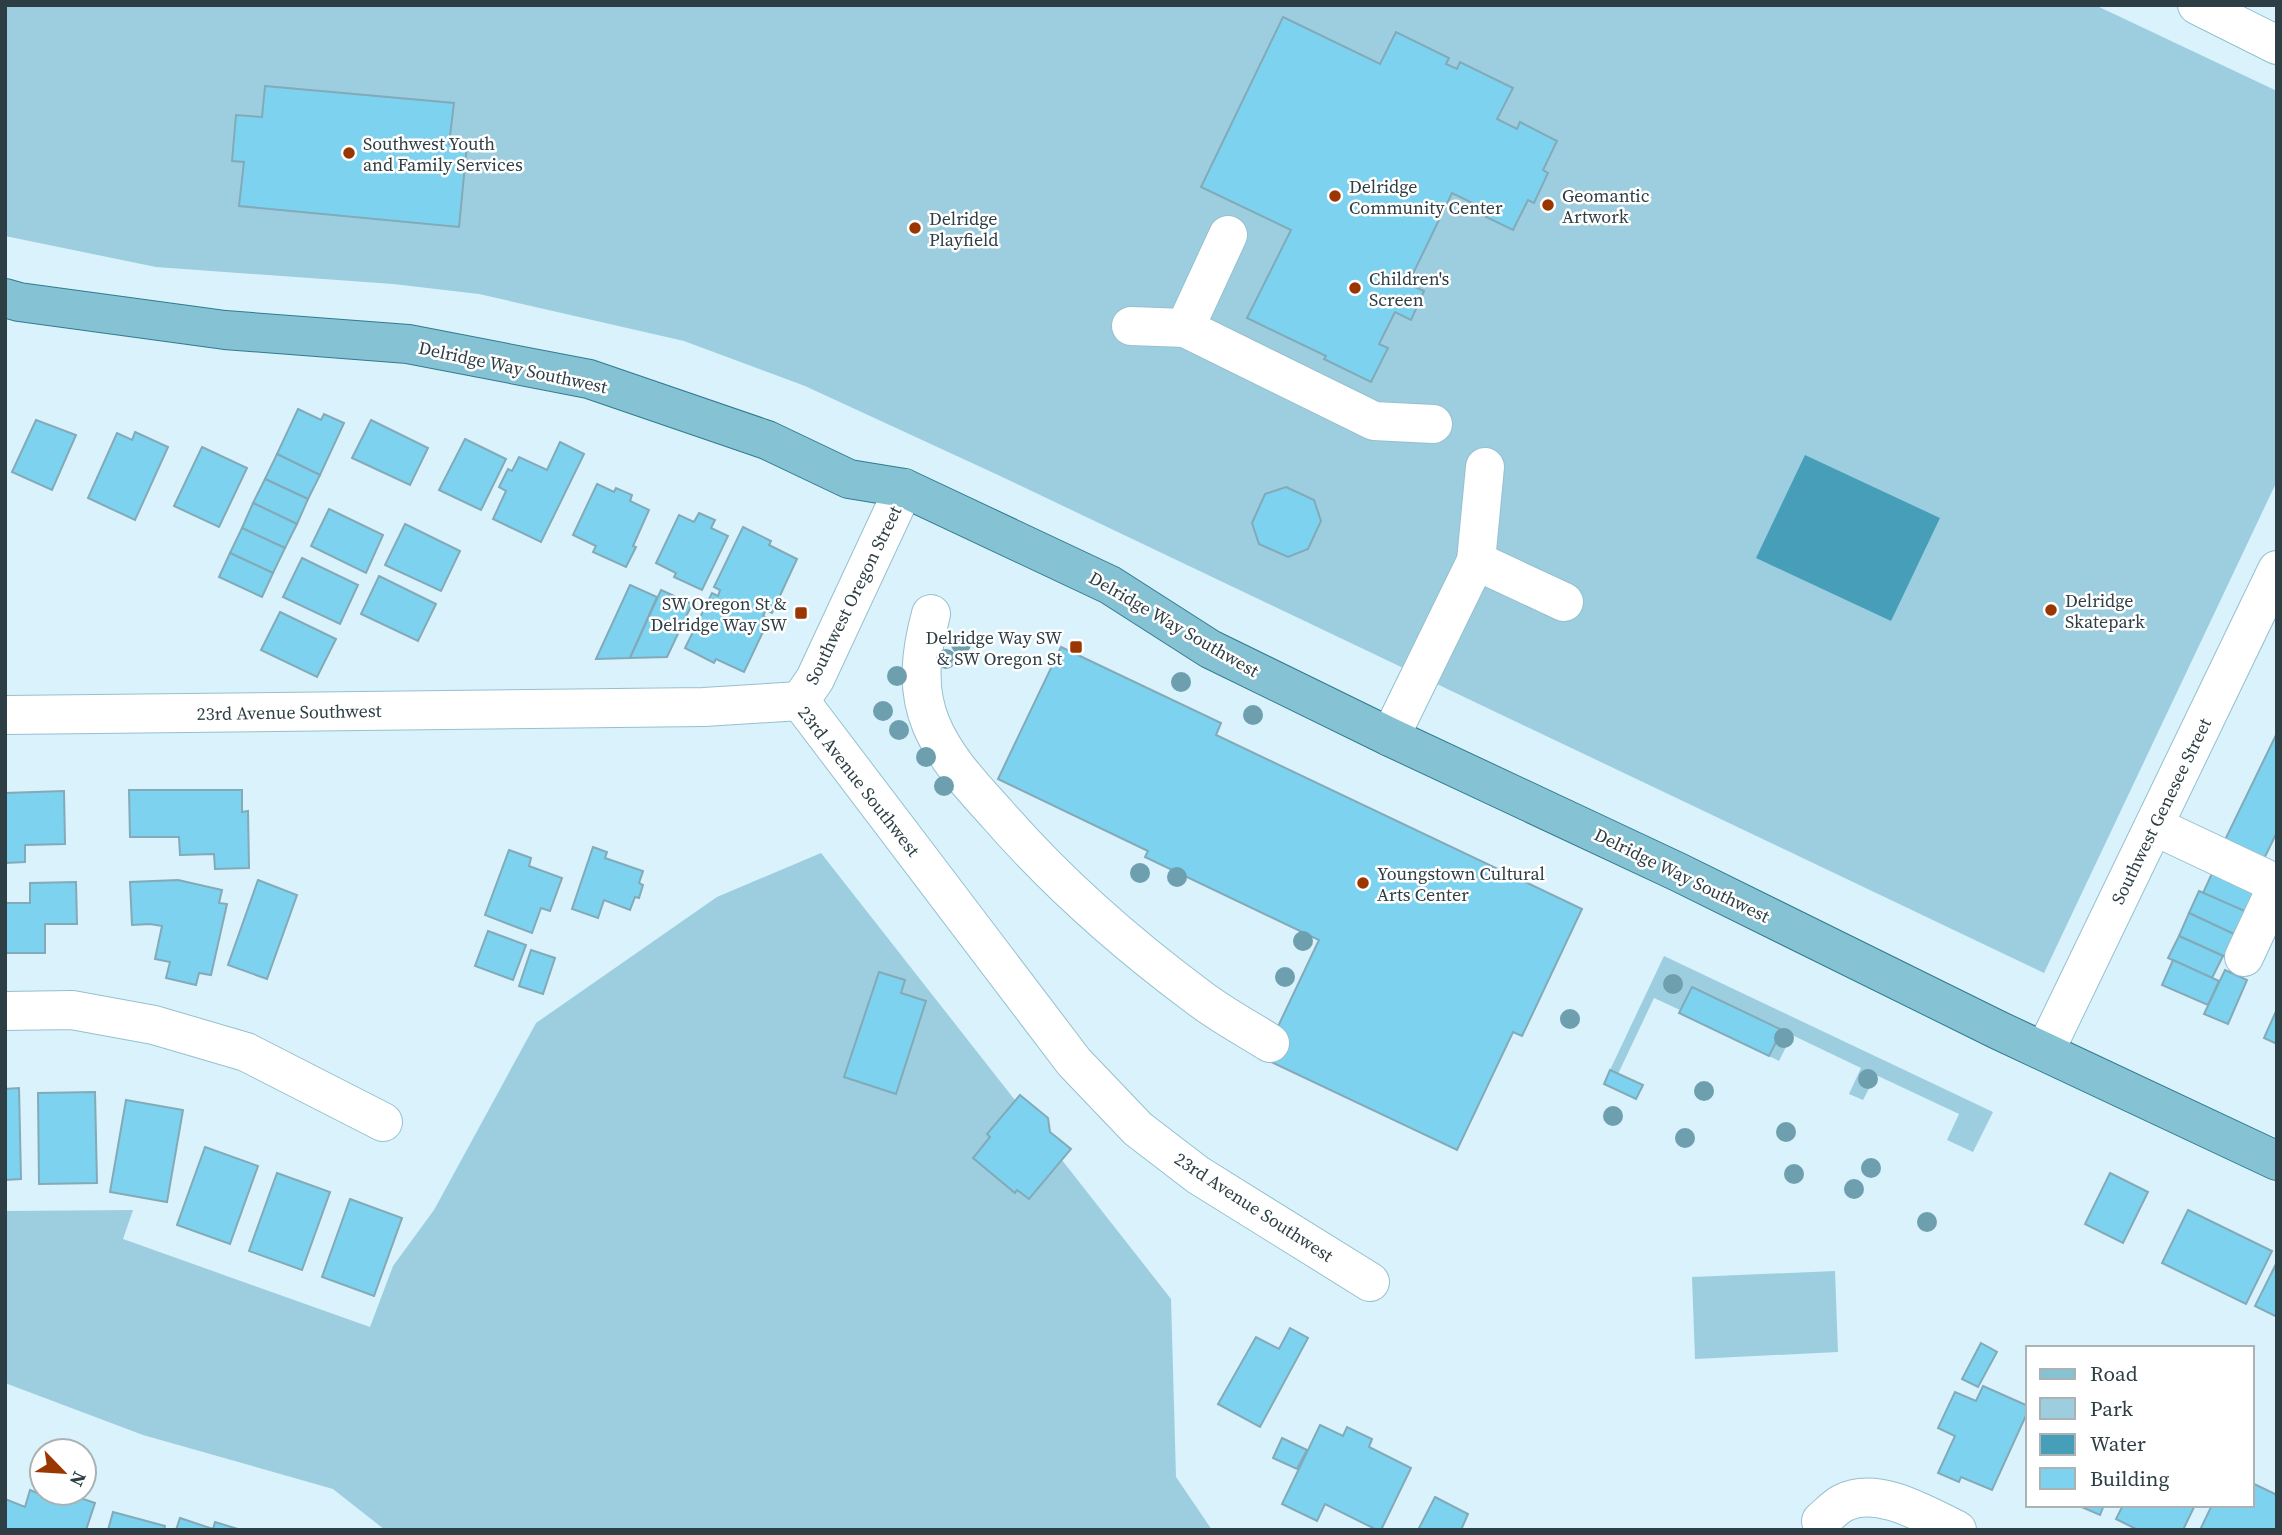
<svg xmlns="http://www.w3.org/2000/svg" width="2282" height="1535" viewBox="0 0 2282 1535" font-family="'Source Serif 4',serif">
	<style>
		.green { fill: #9dcedf }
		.water { fill: #479eb9 }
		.building { fill: #7dd3ef; stroke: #82aab8; stroke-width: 2 }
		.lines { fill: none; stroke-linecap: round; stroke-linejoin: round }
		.minor-casing { stroke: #96c0ce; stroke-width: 40 }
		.major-casing { stroke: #317a8f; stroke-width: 40 }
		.minor { stroke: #fff; stroke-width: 38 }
		.major { stroke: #85c2d4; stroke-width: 38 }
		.tree { fill: #6d9fae }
		.poi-dot { fill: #9a3700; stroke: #fff; stroke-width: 2.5 }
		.labels { text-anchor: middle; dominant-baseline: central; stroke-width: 5; stroke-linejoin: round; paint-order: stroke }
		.poi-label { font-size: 18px; fill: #2d3e44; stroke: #fff; text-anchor: start }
		.street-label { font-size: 18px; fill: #2d3e44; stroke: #fff }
	</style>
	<rect width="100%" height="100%" fill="#d9f2fb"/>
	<!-- green -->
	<g class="green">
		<polygon points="5,5 2095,5 2277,91 2277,481 2044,973 998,475 805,386 684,341 479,294 393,284 156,267 5,236"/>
		<polygon points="821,853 1171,1299 1176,1477 1212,1530 385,1530 333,1489 143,1435 5,1383 5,1211 133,1210 123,1239 370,1327 393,1266 434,1210 536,1023 717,897"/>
		<polygon points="1664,956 1993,1112 1973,1152 1947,1140 1959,1114 1876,1075 1863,1100 1849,1094 1861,1068 1792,1035 1779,1061 1769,1056 1782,1031 1692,987 1680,1010 1654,998 1618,1074 1610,1070"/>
		<polygon points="1835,1271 1838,1352 1695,1359 1692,1277"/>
	</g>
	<!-- water -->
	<polygon class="water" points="1805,455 1940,518 1891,621 1756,558"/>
	<!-- building -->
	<g class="building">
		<polygon points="1283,17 1380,64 1396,32 1449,58 1446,64 1457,69 1460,62 1513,88 1497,119 1517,129 1520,122 1557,141 1543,170 1548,173 1534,203 1528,200 1513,230 1478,213 1481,207 1452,193 1408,284 1424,291 1411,320 1395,312 1379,344 1388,348 1371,382 1324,359 1326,356 1247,318 1291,230 1201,187"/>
		<polygon points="265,86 454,103 449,144 467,145 459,227 239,206 244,162 232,161 236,115 262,117"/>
		<polygon points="298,409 321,420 324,414 344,423 320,475 277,454"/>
		<polygon points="36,420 76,435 52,490 12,472"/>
		<polygon points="371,420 428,448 410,485 352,458"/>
		<polygon points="135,432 168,447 135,520 88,498 117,433 132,440"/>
		<polygon points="465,439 506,459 481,510 439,490"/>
		<polygon points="560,442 584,454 541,542 493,519 506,491 499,487 508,469 512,471 519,457 547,470"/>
		<polygon points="202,447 247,468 219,527 174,506"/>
		<polygon points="277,454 320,475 308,499 265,479"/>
		<polygon points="265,479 308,499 297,524 253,503"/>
		<polygon points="597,484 614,492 616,488 632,495 630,501 649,510 633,546 636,547 626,567 593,552 596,546 573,535"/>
		<polygon points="1286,487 1314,500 1321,521 1308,549 1288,557 1259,544 1252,523 1265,494"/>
		<polygon points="253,503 297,524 285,548 242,528"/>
		<polygon points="329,509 383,535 366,573 311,546"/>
		<polygon points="699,513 715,520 711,528 728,536 702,590 674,577 676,573 656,563 679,515 694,522"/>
		<polygon points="405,524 460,551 441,591 385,565"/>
		<polygon points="743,527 771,541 769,545 797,559 772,613 766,610 763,616 769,619 744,672 716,659 714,663 685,648 712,593 718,596 720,590 714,587"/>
		<polygon points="242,528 285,548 273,573 230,553"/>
		<polygon points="230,553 273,573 262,597 219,577"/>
		<polygon points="302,558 358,585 340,624 283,597"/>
		<polygon points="379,576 436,604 418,641 361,614"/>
		<polygon points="630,585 657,597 630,658 596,659"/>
		<polygon points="661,590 692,604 667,657 630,658"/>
		<polygon points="280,612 336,639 317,677 261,650"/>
		<polygon points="1061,647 1221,723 1216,735 1582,909 1522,1036 1513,1032 1457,1150 1263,1058 1319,940 1145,857 1148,851 998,779"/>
		<polygon points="2277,733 2277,832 2262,863 2223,844"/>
		<polygon points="129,790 242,790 242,812 248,811 249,868 215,869 214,854 180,855 179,837 130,837"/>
		<polygon points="64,791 65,844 25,845 25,862 5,863 5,793"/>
		<polygon points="593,847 607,852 605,858 643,871 639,883 643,885 639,898 635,897 630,910 604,900 598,918 572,909"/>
		<polygon points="509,850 531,858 529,866 562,878 550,911 541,908 532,933 485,915"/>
		<polygon points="2214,869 2259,890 2248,913 2203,893"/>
		<polygon points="178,880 222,890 219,903 227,904 211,975 199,973 196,985 166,978 170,962 155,959 162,926 150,924 132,925 130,882"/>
		<polygon points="258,880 297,895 267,979 228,965"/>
		<polygon points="76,882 77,924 45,924 45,953 5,953 5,903 30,903 30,883"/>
		<polygon points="2199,891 2247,912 2236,935 2189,913"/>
		<polygon points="2189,913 2236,935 2226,957 2179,936"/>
		<polygon points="488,931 526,945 513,980 475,966"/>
		<polygon points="2179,936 2223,956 2212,978 2168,958"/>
		<polygon points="531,950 555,958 543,994 519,986"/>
		<polygon points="2173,960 2219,981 2208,1005 2162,985"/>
		<polygon points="2225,970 2247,980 2228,1024 2204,1014"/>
		<polygon points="879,972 905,980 901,993 926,1001 896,1094 844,1077"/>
		<polygon points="1692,987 1782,1030 1769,1056 1679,1013"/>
		<polygon points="2277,1009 2277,1044 2264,1038"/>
		<polygon points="1610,1070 1643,1085 1636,1099 1604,1084"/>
		<polygon points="19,1088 21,1179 5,1180 5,1089"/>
		<polygon points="95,1092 97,1183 39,1184 38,1093"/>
		<polygon points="1020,1095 1048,1118 1050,1132 1071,1149 1029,1199 1017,1190 1015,1193 973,1158 990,1137 987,1134"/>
		<polygon points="126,1100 183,1110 167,1202 110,1192"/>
		<polygon points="205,1147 258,1166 230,1244 177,1225"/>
		<polygon points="277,1173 330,1192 302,1270 249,1251"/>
		<polygon points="2110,1173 2148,1192 2123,1243 2085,1224"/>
		<polygon points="350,1199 402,1218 374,1296 322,1277"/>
		<polygon points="2188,1210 2272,1251 2246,1304 2162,1263"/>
		<polygon points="2277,1262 2277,1317 2255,1306"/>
		<polygon points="1290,1328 1308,1338 1260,1427 1218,1404 1256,1337 1279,1349"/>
		<polygon points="1981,1343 1997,1352 1978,1387 1962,1379"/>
		<polygon points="1983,1386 2028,1406 2028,1411 1992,1490 1961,1477 1959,1482 1938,1473 1955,1436 1938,1428 1955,1392 1976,1401"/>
		<polygon points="1320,1425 1343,1436 1347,1427 1372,1439 1369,1447 1411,1468 1381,1530 1377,1530 1325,1504 1317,1521 1282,1504"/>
		<polygon points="1282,1438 1307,1450 1297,1469 1273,1458"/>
		<polygon points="2252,1483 2277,1495 2277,1530 2200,1530 2212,1505 2252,1505"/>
		<polygon points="30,1490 49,1498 51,1493 77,1493 77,1497 95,1503 86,1530 5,1530 5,1499 25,1507"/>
		<polygon points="1435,1497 1468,1514 1461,1530 1418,1530"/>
		<polygon points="2077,1505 2104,1505 2100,1515"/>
		<polygon points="2123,1505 2195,1505 2183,1530 2138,1530 2116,1519"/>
		<polygon points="113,1512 165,1526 164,1530 108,1530"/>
		<polygon points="180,1518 213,1529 215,1522 241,1530 176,1530"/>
	</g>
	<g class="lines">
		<defs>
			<g id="minor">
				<polyline points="2197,5 2277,45"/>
				<polyline points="1228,235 1185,328 1374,421 1433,424"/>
				<polyline points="1131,326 1185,328"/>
				<polyline points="1476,561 1564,602"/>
				<path d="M931 614C921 651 916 688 931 724 946 760 972 786 997 814 1057 883 1125 943 1198 997 1220 1014 1246 1028 1270 1043"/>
				<polyline points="800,701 1074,1062 1138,1129 1198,1175 1370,1282"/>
				<polyline points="800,701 815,679 904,488"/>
				<polyline points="5,715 704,707 800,701"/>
				<polyline points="1390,737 1476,561 1485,467"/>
				<polyline points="2154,826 2277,884"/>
				<polyline points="2244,957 2277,886"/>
				<polyline points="5,1011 72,1010 154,1025 246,1052 383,1122"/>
				<polyline points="2045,1051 2277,570"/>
				<path d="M1821 1521C1828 1515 1835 1507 1843 1503 1877 1485 1926 1515 1957 1530"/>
			</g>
			<polyline id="major" points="5,298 19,302 225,330 408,344 589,379 767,440 849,479 904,488 1110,585 1210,649 1390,737 1678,872 1998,1030 2277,1161"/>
		</defs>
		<!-- minor casing -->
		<use href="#minor" class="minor-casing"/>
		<!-- major casing -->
		<use href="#major" class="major-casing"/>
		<!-- minor -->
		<use href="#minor" class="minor"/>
		<!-- major -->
		<use href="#major" class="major"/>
	</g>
	<!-- trees -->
	<g class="tree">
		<circle cx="961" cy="644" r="10"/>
		<circle cx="946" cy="659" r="10"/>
		<circle cx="897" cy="676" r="10"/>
		<circle cx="1181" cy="682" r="10"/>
		<circle cx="883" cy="711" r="10"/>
		<circle cx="1253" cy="715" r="10"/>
		<circle cx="899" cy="730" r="10"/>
		<circle cx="926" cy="757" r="10"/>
		<circle cx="944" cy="786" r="10"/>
		<circle cx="1140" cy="873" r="10"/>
		<circle cx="1177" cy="877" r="10"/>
		<circle cx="1303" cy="941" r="10"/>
		<circle cx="1285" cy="977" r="10"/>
		<circle cx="1673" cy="984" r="10"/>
		<circle cx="1570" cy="1019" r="10"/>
		<circle cx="1784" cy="1038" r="10"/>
		<circle cx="1868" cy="1079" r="10"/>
		<circle cx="1704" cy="1091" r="10"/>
		<circle cx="1613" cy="1116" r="10"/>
		<circle cx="1786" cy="1132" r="10"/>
		<circle cx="1685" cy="1138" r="10"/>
		<circle cx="1871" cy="1168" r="10"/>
		<circle cx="1794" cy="1174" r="10"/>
		<circle cx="1854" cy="1189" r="10"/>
		<circle cx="1927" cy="1222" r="10"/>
	</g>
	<!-- markers -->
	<g class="poi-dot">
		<circle cx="349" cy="153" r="7"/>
		<circle cx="1335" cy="196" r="7"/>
		<circle cx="1548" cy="205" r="7"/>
		<circle cx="915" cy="228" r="7"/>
		<circle cx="1355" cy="288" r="7"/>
		<circle cx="2051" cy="610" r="7"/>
		<rect x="794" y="606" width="14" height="14" rx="3.5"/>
		<rect x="1069" y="640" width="14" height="14" rx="3.5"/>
		<circle cx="1363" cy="883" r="7"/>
	</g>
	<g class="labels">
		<!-- poi labels -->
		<g class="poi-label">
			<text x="363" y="143">Southwest Youth<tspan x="363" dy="21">and Family Services</tspan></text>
			<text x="1349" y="186">Delridge<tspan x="1349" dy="21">Community Center</tspan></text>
			<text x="1562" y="195">Geomantic<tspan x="1562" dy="21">Artwork</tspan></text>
			<text x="929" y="218">Delridge<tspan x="929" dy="21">Playfield</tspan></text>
			<text x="1369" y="278">Children's<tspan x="1369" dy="21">Screen</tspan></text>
			<text x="2065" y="600">Delridge<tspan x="2065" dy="21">Skatepark</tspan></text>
			<text x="787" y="603" text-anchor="end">SW Oregon St &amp;<tspan x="787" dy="21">Delridge Way SW</tspan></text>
			<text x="1062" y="637" text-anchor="end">Delridge Way SW<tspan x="1062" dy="21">&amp; SW Oregon St</tspan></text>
			<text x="1377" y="873">Youngstown Cultural<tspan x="1377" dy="21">Arts Center</tspan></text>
		</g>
		<!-- street labels -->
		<g class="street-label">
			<text transform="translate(513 367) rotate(12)">Delridge Way Southwest</text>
			<text transform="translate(853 595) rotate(-64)">Southwest Oregon Street</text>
			<text transform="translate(1174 624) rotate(30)">Delridge Way Southwest</text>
			<text transform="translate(289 712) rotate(-1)">23rd Avenue Southwest</text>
			<text transform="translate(859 781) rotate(52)">23rd Avenue Southwest</text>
			<text transform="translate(2161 811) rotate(-64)">Southwest Genesee Street</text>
			<text transform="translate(1682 875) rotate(26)">Delridge Way Southwest</text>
			<text transform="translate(1254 1207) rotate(33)">23rd Avenue Southwest</text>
		</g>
	</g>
	<!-- border -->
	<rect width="2282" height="1535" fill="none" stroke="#2d3e44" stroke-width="14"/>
	<!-- legend -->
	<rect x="2026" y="1346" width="228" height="161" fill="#ffffff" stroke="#abb2b4" stroke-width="2"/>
	<rect x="2040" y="1369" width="35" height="10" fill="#85c2d4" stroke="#abb2b4" stroke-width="2"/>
	<text x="2090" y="1381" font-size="21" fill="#2d3e44">Road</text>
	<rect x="2040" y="1398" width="35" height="21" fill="#9dcedf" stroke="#abb2b4" stroke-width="2"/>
	<text x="2090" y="1416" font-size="21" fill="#2d3e44">Park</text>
	<rect x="2040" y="1434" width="35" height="21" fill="#479eb9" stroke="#abb2b4" stroke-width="2"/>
	<text x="2090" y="1451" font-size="21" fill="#2d3e44">Water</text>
	<rect x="2040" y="1468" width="35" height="21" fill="#7dd3ef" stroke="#abb2b4" stroke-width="2"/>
	<text x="2090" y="1486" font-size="21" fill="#2d3e44">Building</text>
	<!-- north arrow -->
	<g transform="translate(63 1472) rotate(115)"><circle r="33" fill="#ffffff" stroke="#abb2b4" stroke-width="2"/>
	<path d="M0-5L12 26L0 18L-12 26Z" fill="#9a3700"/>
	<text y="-10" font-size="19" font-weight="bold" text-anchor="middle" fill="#2d3e44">N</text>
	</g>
</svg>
